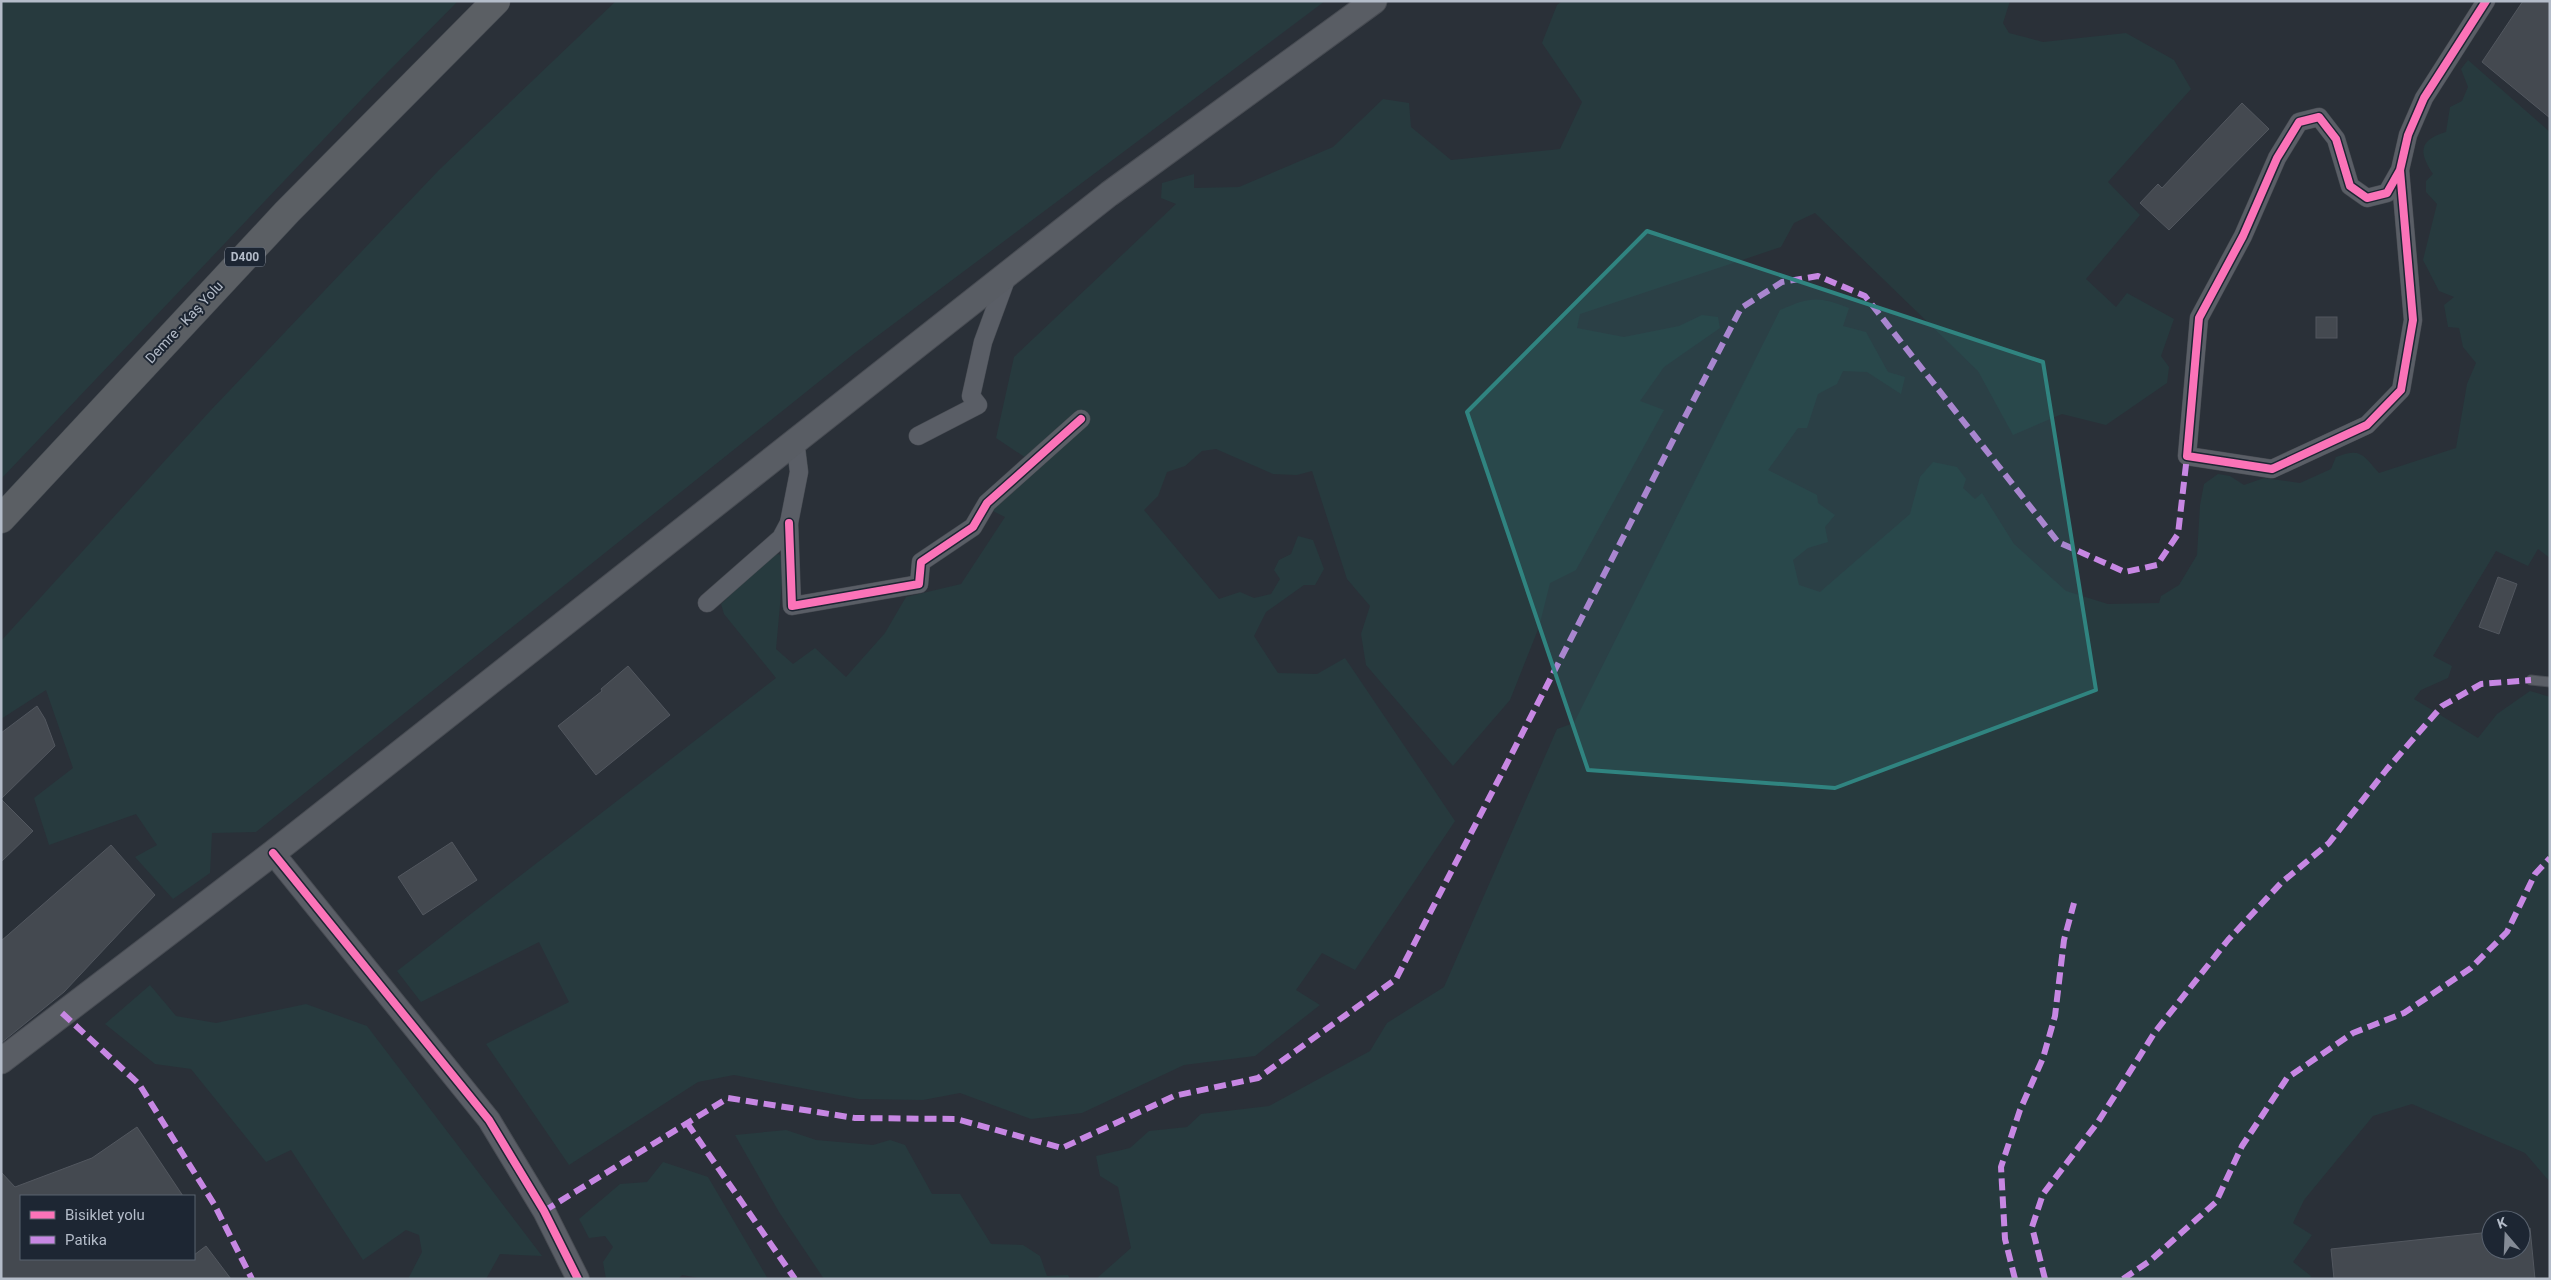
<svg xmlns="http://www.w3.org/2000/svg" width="2551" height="1280" viewBox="0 0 2551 1280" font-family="Roboto,sans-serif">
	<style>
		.green { fill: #273a3e }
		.building { fill: #444950; stroke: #52575f }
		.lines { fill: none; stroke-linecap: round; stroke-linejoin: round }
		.service-casing { stroke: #484c53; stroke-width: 11 }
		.minor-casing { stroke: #484c53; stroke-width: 19 }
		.tertiary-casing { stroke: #484c53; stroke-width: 24 }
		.secondary-casing { stroke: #484c53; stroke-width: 27 }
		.trunk-casing { stroke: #474c53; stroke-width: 29 }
		.service { stroke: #5a5e66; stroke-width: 9 }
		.minor { stroke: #5a5e66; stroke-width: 18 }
		.tertiary { stroke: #5a5e66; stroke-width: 22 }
		.secondary { stroke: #595d64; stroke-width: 25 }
		.trunk { stroke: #5b5f64; stroke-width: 28 }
		.quiet { stroke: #c787e3; stroke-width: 6; stroke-dasharray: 12 6; stroke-linecap: butt }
		.cycleway-casing { stroke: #1d2633; stroke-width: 11 }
		.cycleway { stroke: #fb73b8; stroke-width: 8 }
		.marked { fill: #308480; fill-opacity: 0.2; stroke: #308480; stroke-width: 4; stroke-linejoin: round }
		.labels { text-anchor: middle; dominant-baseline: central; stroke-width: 4; stroke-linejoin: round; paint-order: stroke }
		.shield { fill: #1d2633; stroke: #878f9c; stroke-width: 1 }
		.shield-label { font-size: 12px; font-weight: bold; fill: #b4bcc9 }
		.street-label { font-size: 14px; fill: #b4bcc9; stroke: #1d2633 }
	</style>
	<rect width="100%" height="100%" fill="#2a3038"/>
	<!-- green -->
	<g class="green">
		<polygon points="1,1 458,1 379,81 1,479"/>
		<polygon points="616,1 1325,1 856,352 256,832 212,833 210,873 173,899 135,857 157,845 136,814 49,845 34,798 73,768 46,690 1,719 1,641 211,410 439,170"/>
		<polygon points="1562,1 2010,1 2003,23 2009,33 2043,42 2126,33 2174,60 2191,89 2108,182 2140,215 2086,279 2116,307 2127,293 2174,319 2161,356 2169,367 2167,383 2106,425 2062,414 2013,435 1978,371 1815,213 1794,223 1781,247 1580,314 1577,328 1624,337 1679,326 1702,315 1718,317 1720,328 1664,367 1640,401 1664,410 1576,570 1550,583 1539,627 1510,700 1453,766 1366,665 1361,634 1370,606 1347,579 1312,471 1297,475 1273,474 1216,449 1202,451 1185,466 1167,472 1158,496 1144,510 1219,599 1240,592 1254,598 1271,594 1280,579 1274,570 1279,560 1291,554 1298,536 1313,540 1324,569 1315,585 1304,585 1266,612 1254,636 1278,673 1317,674 1345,658 1455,821 1355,970 1322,953 1296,990 1320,1005 1255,1056 1184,1065 1082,1113 1031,1119 960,1093 923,1100 859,1099 734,1075 698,1082 569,1165 486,1044 569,1002 539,942 421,1002 397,971 776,678 724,614 721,604 771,556 779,554 784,561 776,649 793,664 815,648 846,677 885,633 906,597 961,584 1005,517 991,510 1035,464 996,438 1014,357 1176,204 1161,198 1162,183 1194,174 1194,188 1239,187 1333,147 1383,99 1409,103 1411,127 1451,160 1560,149 1582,102 1542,43 1557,5"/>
		<path d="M2468 60 2550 132V558L2538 549 2528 566 2496 551 2433 656 2452 666 2448 678 2421 690 2414 699 2478 738 2497 714 2530 691 2550 697V1182L2525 1153 2412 1104 2373 1116 2304 1200 2293 1223 2312 1235 2293 1262 2311 1276 2310 1279H1096L1131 1248 1118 1187 1100 1176 1096 1156 1130 1148 1149 1131 1187 1127 1201 1114 1269 1106 1370 1051 1387 1023 1444 987 1557 729 1574 723 1780 310C1811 297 1817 296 1849 308L1843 326 1866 332 1888 372 1905 377 1901 394 1867 372 1843 371 1837 384 1818 394 1807 428H1798L1768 470 1817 495 1818 503 1835 515 1825 527 1828 542 1808 548 1793 560 1799 585 1820 592 1910 514 1920 477 1933 462 1957 467 1966 479 1963 488 1975 499 1982 493 2014 544 2066 591 2108 604 2159 603 2161 596 2179 585 2197 555 2200 505 2204 484 2218 474 2230 476 2244 485 2264 478 2300 483 2331 469 2336 457C2361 447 2363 455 2379 473L2456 448 2467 384 2476 363 2463 347 2459 328 2448 327 2444 305 2454 297 2439 291 2423 260 2437 204 2426 192V181L2433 174C2419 153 2418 140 2446 132L2450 107 2462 101 2468 87 2461 69Z"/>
		<polygon points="150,985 176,1016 216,1023 306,1004 367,1026 542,1256 500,1254 486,1279 408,1279 422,1252 419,1235 406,1230 363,1260 291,1150 266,1162 191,1069 155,1064 105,1024"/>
		<polygon points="786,1130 816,1140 873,1145 890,1140 905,1145 932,1194 960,1194 991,1244 1023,1245 1040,1256 1047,1276 1068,1275 1070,1279 824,1279 779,1212 735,1135"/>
		<polygon points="663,1162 708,1177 768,1279 705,1279 682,1275 678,1279 606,1279 603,1262 613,1247 605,1236 589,1238 579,1219 620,1184 647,1182"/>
	</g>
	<!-- building -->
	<g class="building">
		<polygon points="2523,1 2550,1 2550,118 2482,62"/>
		<polygon points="2242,103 2269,129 2169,230 2140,203 2158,184 2162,188"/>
		<rect x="2316" y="317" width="21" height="21"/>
		<polygon points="2498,577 2517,584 2499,634 2479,627"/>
		<polygon points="628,666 670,715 596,775 558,726 602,691 601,689"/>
		<polygon points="37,706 45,719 55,746 1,799 33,831 1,862 1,733"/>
		<polygon points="452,842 477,880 423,915 398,877"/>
		<polygon points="111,845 155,895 64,992 1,1043 1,941"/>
		<polygon points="137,1127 183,1196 21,1196 21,1259 194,1259 194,1255 206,1246 231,1279 1,1279 1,1172 15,1187 92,1158"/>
		<polygon points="2530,1228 2535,1279 2334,1279 2331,1249 2491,1232 2491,1250 2521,1250 2521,1229"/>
	</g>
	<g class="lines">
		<defs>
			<polyline id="service" points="2531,680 2550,682"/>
			<g id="minor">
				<polyline points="2400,170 2387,193 2367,198 2350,186 2336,139 2319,117 2299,122 2277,158 2243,236 2199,318 2187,456 2272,469 2367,425 2401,390 2413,320 2400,170 2408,135 2424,98 2486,1"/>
				<polyline points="918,436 978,405 971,396 983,342 1008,274"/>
				<polyline points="789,523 792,606 919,584 921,562 973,527 987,503 1081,419"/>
				<polyline points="707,603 781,538 789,523 799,472 795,440"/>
			</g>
			<polyline id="tertiary" points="273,853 489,1120 544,1211 578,1279"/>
			<polyline id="secondary" points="1,1061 273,853 1109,194 1374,1"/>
			<polyline id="trunk" points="1,519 287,212 496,1"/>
		</defs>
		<!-- service casing -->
		<use href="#service" class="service-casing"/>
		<!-- minor casing -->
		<use href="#minor" class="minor-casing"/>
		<!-- tertiary casing -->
		<use href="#tertiary" class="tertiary-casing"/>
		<!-- secondary casing -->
		<use href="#secondary" class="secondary-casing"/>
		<!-- trunk casing -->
		<use href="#trunk" class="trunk-casing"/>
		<!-- service -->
		<use href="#service" class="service"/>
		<!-- minor -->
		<use href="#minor" class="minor"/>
		<!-- tertiary -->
		<use href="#tertiary" class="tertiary"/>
		<!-- secondary -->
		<use href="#secondary" class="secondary"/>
		<!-- trunk -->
		<use href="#trunk" class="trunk"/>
		<!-- quiet -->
		<g class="quiet">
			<polyline points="62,1013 139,1084 214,1204 252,1279"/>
			<polyline points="687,1123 795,1279"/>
			<polyline points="544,1211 728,1098 855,1118 956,1119 1062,1148 1174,1096 1258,1078 1396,979 1741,308 1782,282 1818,276 1865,296 2058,542 2125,572 2157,565 2178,534 2187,456"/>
			<polyline points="2015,1279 2005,1239 2001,1167 2020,1110 2043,1058 2055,1016 2064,940 2074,903"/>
			<polyline points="2045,1279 2032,1227 2043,1194 2098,1122 2155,1032 2228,940 2281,883 2329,843 2387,769 2442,706 2481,684 2531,680"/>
			<polyline points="2123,1279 2151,1260 2216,1202 2242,1146 2287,1078 2353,1033 2404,1013 2471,968 2507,932 2535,874 2550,858"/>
		</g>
		<defs>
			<g id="cycleway">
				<polyline points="2400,170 2387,193 2367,198 2350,186 2336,139 2319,117 2299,122 2277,158 2243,236 2199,318 2187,456 2272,469 2367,425 2401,390 2413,320 2400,170 2408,135 2424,98 2486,1"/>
				<polyline points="789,523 792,606 919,584 921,562 973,527 987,503 1081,419"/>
				<polyline points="273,853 489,1120 544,1211 578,1279"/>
			</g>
		</defs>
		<!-- cycleway casing -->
		<use href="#cycleway" class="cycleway-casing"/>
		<!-- cycleway -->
		<use href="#cycleway" class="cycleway"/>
	</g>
	<!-- marked area -->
	<path class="marked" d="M1647 231 2043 362 2096 690 1835 788 1588 770 1467 412Z"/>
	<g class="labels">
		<!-- shield labels -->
		<rect class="shield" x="225" y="247.5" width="40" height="19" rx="4"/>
		<g class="shield-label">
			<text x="245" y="257">D400</text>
		</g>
		<!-- street labels -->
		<g class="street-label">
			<text transform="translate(184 322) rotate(-47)">Demre - Kaş Yolu</text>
		</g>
	</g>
	<!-- border -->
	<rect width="2551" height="1280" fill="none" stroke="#b4bcc9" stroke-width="5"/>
	<!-- legend -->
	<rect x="20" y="1195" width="175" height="65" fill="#1d2633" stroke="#59626f"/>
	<rect x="30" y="1211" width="25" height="8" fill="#fb73b8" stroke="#59626f"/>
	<text x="65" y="1220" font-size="15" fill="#b4bcc9">Bisiklet yolu</text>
	<rect x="30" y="1236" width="25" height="8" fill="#c787e3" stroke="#59626f"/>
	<text x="65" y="1245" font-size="15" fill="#b4bcc9">Patika</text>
	<!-- north arrow -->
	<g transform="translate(2506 1235) rotate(341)"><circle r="24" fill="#1d2633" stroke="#59626f"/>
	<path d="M0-4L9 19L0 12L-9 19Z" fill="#848b96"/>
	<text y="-8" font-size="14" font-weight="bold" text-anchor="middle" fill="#b4bcc9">K</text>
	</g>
</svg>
